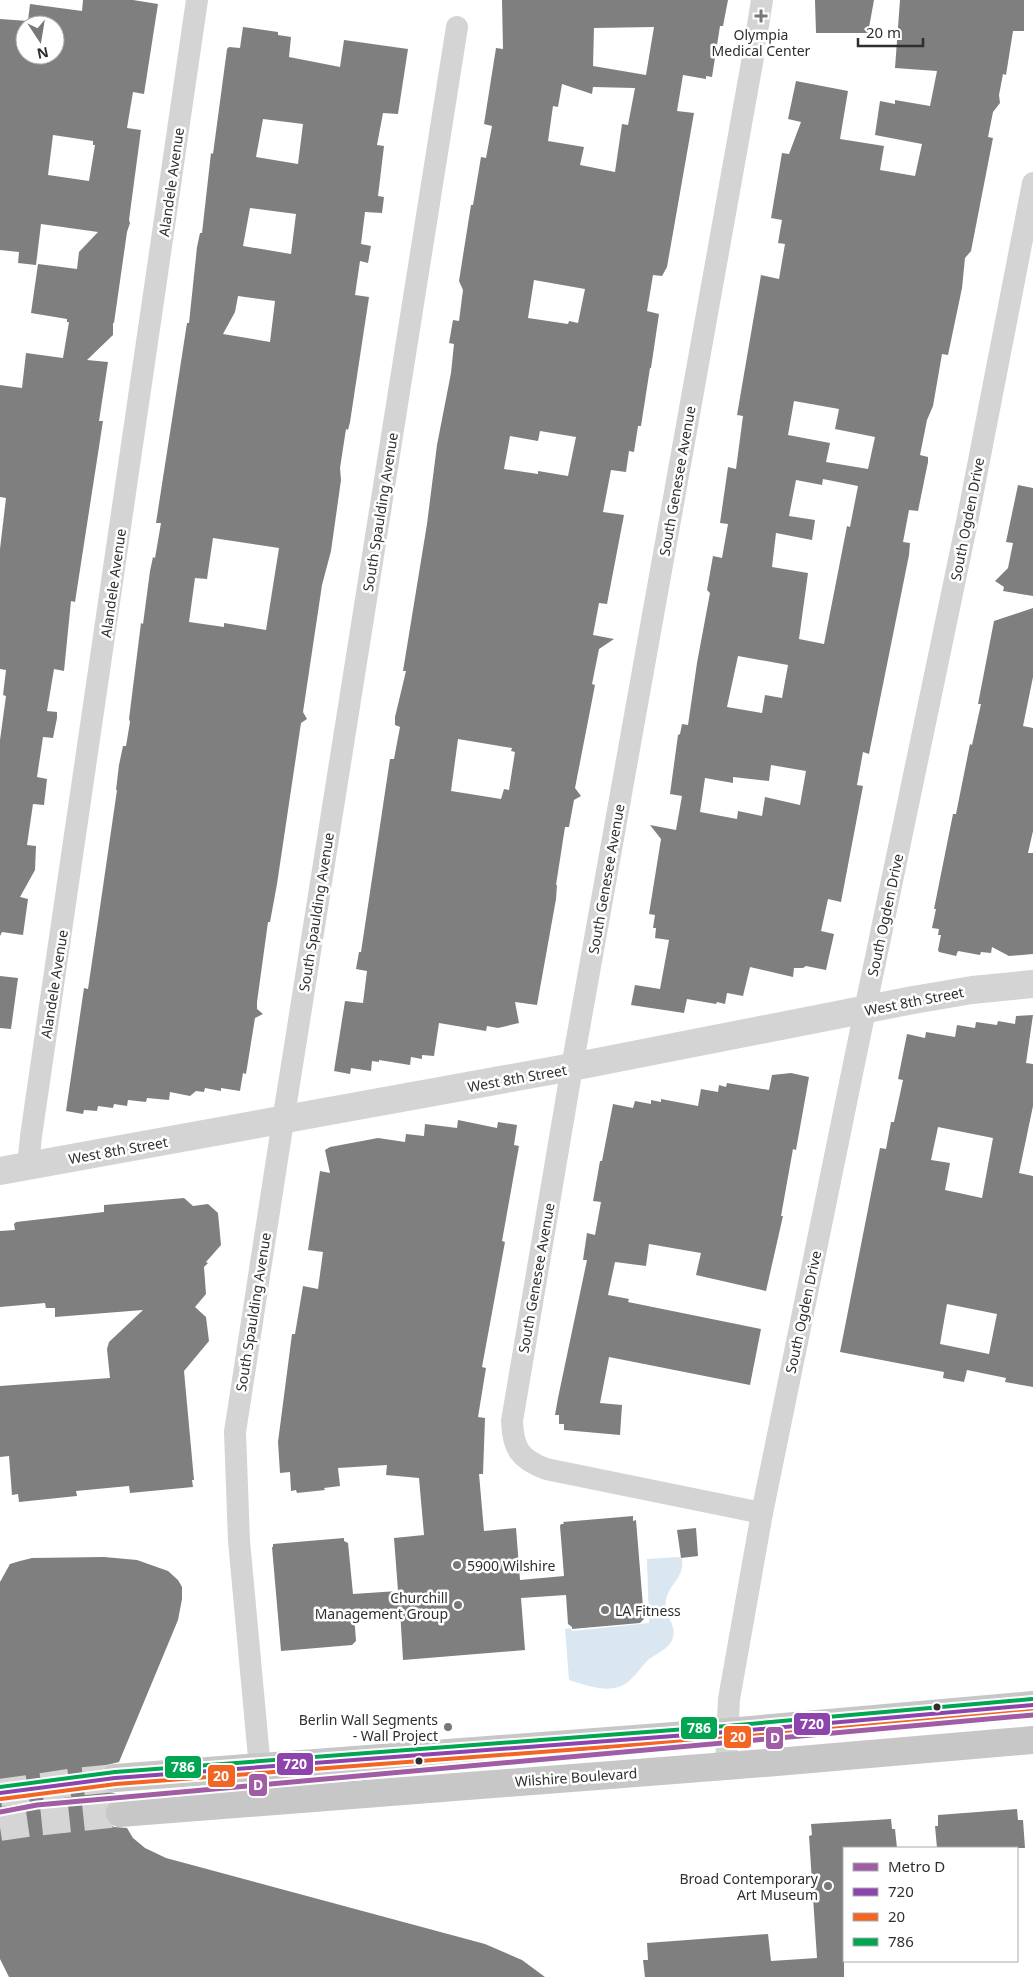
<svg xmlns="http://www.w3.org/2000/svg" width="1033" height="1977" viewBox="0 0 1033 1977" font-family="'Noto Sans',sans-serif">
	<style>
		.water { fill: #dbe7f0 }
		.building { fill: #7f7f7f; fill-rule: evenodd }
		.lines { fill: none; stroke-linecap: round; stroke-linejoin: round }
		.primary-tunnel { stroke: #d5d5d5; stroke-width: 28; stroke-dasharray: 28 14; stroke-linecap: butt }
		.minor { stroke: #d4d4d4; stroke-width: 22 }
		.tertiary { stroke: #d4d4d4; stroke-width: 28 }
		.primary { stroke: #c7c7c7; stroke-width: 28 }
		.bus-1-casing { stroke: #fff; stroke-width: 8 }
		.bus-2-casing { stroke: #fff; stroke-width: 8 }
		.bus-3-casing { stroke: #fff; stroke-width: 8 }
		.bus-1 { stroke: #8e44ad; stroke-width: 4 }
		.bus-2 { stroke: #f26522; stroke-width: 4 }
		.bus-3 { stroke: #00a651; stroke-width: 4 }
		.metro-1-casing { stroke: #fff; stroke-width: 9 }
		.metro-1 { stroke: #a05da5; stroke-width: 5 }
		.poi-dot { fill: #787878; stroke: #fff; stroke-width: 2 }
		.bus-dot { fill: #2f2f2f; stroke: #fff; stroke-width: 2 }
		.labels { text-anchor: middle; dominant-baseline: central; stroke-width: 5; stroke-linejoin: round; paint-order: stroke }
		.poi-label { font-size: 14px; fill: #2f2f2f; stroke: #fff; text-anchor: end }
		.street-label { font-size: 14px; fill: #2f2f2f; stroke: #fff }
		.line-badge { stroke: #fff; stroke-width: 2 }
		.badge-label { font-size: 14px; text-anchor: middle; font-weight: bold; fill: #fff }
	</style>
	<rect width="100%" height="100%" fill="#fff"/>
	<!-- water -->
	<path class="water" d="M679 1557 682 1559C685 1577 669 1584 666 1600 663 1613 677 1625 673 1637 670 1649 657 1653 648 1660 642 1666 637 1674 630 1680 614 1696 588 1686 569 1680L565 1629 571 1628 572 1631 649 1623 647 1559Z"/>
	<!-- building -->
	<g class="building">
		<path d="M83 0H133L158 4 144 94 133 92 127 128 141 130 129 220 130 223 127 232 114 323H113V335L87 360 108 362 99 421H103L75 602 71 601 64 671 54 669 47 711 57 712V718L53 738 43 737 37 777 47 779 44 805 33 804 27 845 36 846 35 870 20 897 28 899 23 935 2 932 0 936V740L6 696 3 695 6 670 0 669V549L6 498 0 497V385L22 388 26 353 63 358 69 322H67V319L31 313 38 264 77 269 79 252 98 232 41 224 36 265 18 263 19 252 0 250V19L28 21 30 4 82 11ZM25 25H55V55H25ZM53 135 93 141V145H95L89 181 48 175Z"/>
		<path d="M502 0H728L723 26H720L712 77 706 76V79L683 75 677 111 694 113 667 267 662 276 653 275 647 311 659 314 651 368H650L641 426H638L634 452 629 451 626 472 611 470 603 512 624 515 607 604 599 603 593 635 614 639 599 649 592 684 595 685 575 788 581 796 574 800 569 827H565L556 885H557L556 899 537 1005 515 1002 519 1023 498 1028 487 1026 486 1031 439 1023 434 1056 422 1055V1059L411 1057 410 1065 379 1060V1062L372 1061 371 1071 351 1068 350 1074 334 1071 345 1001 363 1003 367 971 356 969 359 952H361L390 759H394L400 727 395 725V717L406 671H403L427 524 437 445 451 373 454 344 449 343 453 320 459 321 463 290 459 281 471 205H473L481 157 486 158 492 126 484 124 496 48 503 49ZM654 27 646 75 593 66 594 28ZM562 84 592 94 593 87 635 88 628 125 622 124 615 172 580 165 584 147 548 141 553 106 558 107ZM534 280 585 289 578 323 569 321 568 324 528 318ZM540 431 576 437 568 476 538 471V474L504 469 510 436 538 441ZM458 739 512 748 511 751 515 752 509 790 504 789 501 799 451 791Z"/>
		<polygon points="815,0 874,0 868,33 816,33"/>
		<path d="M900 0H1024V31H1013L1006 75 1003 74 999 95 1000 103 993 112 988 137 993 138 971 251 965 258 962 288 948 355 942 354 933 406 927 420 920 455 928 457V462L918 511 909 510 903 542 910 543 909 555 869 754 863 752 857 785 863 786 841 902 828 899 821 931 834 934 826 970 806 966 803 968H794L793 977 750 967 743 996 727 993 725 1004 717 1002 716 1004 687 999 684 1013 631 1005 635 985 660 989 669 940 655 938 656 928H653L655 915 649 914 661 839 650 825 676 830 682 796 670 794 678 735 680 734 682 724 688 725 697 663 710 593 707 590 713 556 722 558 728 524 720 523 728 467 736 469 743 416 737 415 761 275 779 279 785 244 778 243 782 220 771 218 782 153 789 154 801 122 788 119 796 81 848 91 840 139 884 146 880 170 915 176 922 144 875 135 880 101 895 104V100L930 106 937 71 895 68ZM794 401 839 409 835 429 875 437 868 469 826 462 830 443 788 435ZM823 479 858 486 850 527 847 526 824 644 799 639 808 573 772 567 776 533 812 540 815 520 789 516 796 480 822 485ZM738 656 788 665 782 698 765 695 762 713 727 707ZM771 765 806 771 800 805 765 797 762 816 738 811 737 819 700 812 705 778 733 783V777L769 781Z"/>
		<path d="M243 27 278 32V35L291 37 289 57 340 67 344 40 408 49 398 114 383 113 377 145 384 146 378 196 384 197 382 213 365 212 361 244 371 246 368 263 360 261 355 295 369 297 350 422 348 430 346 429 340 468 341 480 331 551 322 585 303 712 307 719 301 723 277 884 270 922H268L257 1002V1009L263 1014 255 1018 246 1074 243 1073 240 1091 221 1088V1091L205 1088 204 1092 196 1091 190 1096 170 1092 169 1100 147 1098 146 1102 128 1100 127 1106 114 1104 113 1108 98 1106 97 1111 84 1110 83 1114 66 1111 84 988 88 989 98 921 117 790H116L119 765 123 746H126L130 722 129 719 141 623 143 624 150 571 153 557 155 558 161 523H156L187 323H189L197 247 200 233H202L211 153 213 154 227 49 229 47 240 48ZM263 119 303 124 298 164 256 157ZM250 208 296 214 291 254 243 246ZM238 296 275 301 270 342 223 334 235 312ZM213 538 279 548 266 630 224 623V627L189 622 195 578 207 579Z"/>
		<polygon points="1018,485 1033,488 1033,596 1003,591 1004,587 995,581 1008,568 1013,543 1006,542"/>
		<polygon points="1033,608 1033,677 1023,726 1033,728 1033,831 1028,853 1033,853 1033,954 1009,956 992,947 991,953 981,952 980,955 958,951 956,956 939,952 938,950 941,935 938,935 939,929 932,928 936,909 934,909 953,814 956,814 970,744 972,745 981,704 978,704 994,621"/>
		<polygon points="0,976 18,978 11,1029 0,1028"/>
		<path d="M1033 1015 1026 1063 1033 1064V1106L1019 1173 1033 1176V1387L1005 1382 1006 1378 967 1370 964 1382 943 1378 944 1372 840 1352 880 1148 886 1149 891 1122H894L903 1080 898 1079 907 1034 925 1038 926 1032 955 1037 957 1025 975 1028 976 1022 997 1025 998 1021 1015 1024 1016 1016ZM938 1127 993 1138 982 1198 945 1190 950 1163 931 1160ZM947 1304 997 1314 989 1354 940 1344Z"/>
		<polygon points="791,1073 809,1077 796,1150 793,1149 781,1216 783,1216 766,1291 696,1275 701,1253 649,1244 646,1266 615,1262 608,1295 629,1299 628,1302 761,1329 750,1385 609,1357 600,1403 622,1405 620,1435 564,1430 564,1424 559,1424 559,1415 555,1415 558,1398 587,1260 583,1260 587,1233 595,1235 601,1202 593,1201 600,1161 602,1161 613,1104 633,1108 635,1101 651,1104 651,1100 661,1102 661,1099 698,1106 701,1089 718,1092 719,1085 726,1087 727,1083 769,1090 772,1075"/>
		<polygon points="458,1120 497,1128 498,1122 517,1125 514,1145 519,1146 502,1241 505,1242 482,1367 486,1368 478,1417 485,1418 483,1474 479,1474 484,1531 516,1528 520,1580 564,1576 560,1526 561,1524 564,1524 563,1522 633,1516 633,1521 636,1520 644,1619 640,1623 572,1629 572,1627 568,1624 566,1595 521,1598 525,1650 403,1660 400,1610 354,1614 356,1641 352,1645 281,1651 272,1547 273,1547 273,1544 344,1538 344,1541 348,1543 353,1594 398,1591 394,1538 424,1535 419,1478 386,1475 387,1465 338,1468 340,1486 324,1488 325,1490 297,1493 296,1490 291,1491 290,1472 280,1473 278,1442 292,1334 295,1334 303,1286 318,1289 323,1252 308,1250 320,1171 330,1173 325,1150 330,1147 378,1138 405,1142 406,1134 424,1136 425,1124 457,1128"/>
		<polygon points="184,1198 193,1206 208,1204 218,1213 221,1245 206,1262 208,1263 204,1267 206,1294 195,1307 206,1317 209,1341 184,1371 194,1480 192,1480 193,1487 130,1493 129,1486 118,1487 76,1491 77,1496 19,1502 18,1494 12,1495 9,1456 0,1457 0,1386 110,1378 107,1349 109,1342 143,1310 55,1317 55,1308 46,1308 45,1303 0,1307 0,1231 15,1230 14,1224 16,1222 104,1212 104,1205"/>
		<polygon points="696,1528 698,1556 681,1558 677,1530"/>
		<polygon points="104,1557 137,1560 168,1571 178,1580 182,1587 182,1599 178,1620 119,1762 107,1765 101,1772 99,1779 102,1786 108,1792 115,1793 116,1798 111,1800 106,1807 105,1815 107,1822 114,1827 127,1828 133,1838 145,1848 166,1858 485,1944 522,1960 545,1977 9,1977 0,1959 0,1582 10,1564 20,1561 32,1558"/>
		<polygon points="1017,1809 1018,1820 1023,1820 1025,1848 937,1848 935,1826 938,1826 938,1815"/>
		<polygon points="891,1819 892,1829 895,1829 897,1848 844,1848 844,1977 645,1977 643,1960 648,1960 647,1943 768,1934 771,1961 817,1958 809,1836 812,1835 811,1824"/>
	</g>
	<g class="lines">
		<!-- primary-tunnel -->
		<g class="primary-tunnel">
			<polyline points="0,1793 76,1782 115,1778"/>
			<polyline points="0,1827 34,1822 120,1813"/>
		</g>
		<!-- minor -->
		<g class="minor">
			<polyline points="756,38 762,0"/>
			<path d="M753 57 572 1067 512 1421C513 1449 520 1459 546 1469L762 1513"/>
			<polyline points="28,1166 31,1136 197,0"/>
			<polyline points="726,1766 729,1699 762,1513 865,1010 968,517 1033,183"/>
			<polyline points="263,1801 239,1541 235,1432 278,1153 457,27"/>
		</g>
		<!-- tertiary -->
		<polyline class="tertiary" points="0,1171 572,1067 913,1000 972,990 1033,984"/>
		<!-- primary -->
		<g class="primary">
			<polyline points="115,1778 727,1732 1033,1705"/>
			<polyline points="120,1813 765,1763 1033,1740"/>
		</g>
		<defs>
			<polyline id="bus-1" points="0,1793 115,1778 727,1732 1033,1705"/>
			<polyline id="bus-2" points="1,1799 116,1784 727,1738 1033,1711"/>
			<polyline id="bus-3" points="0,1787 115,1772 726,1726 1032,1699"/>
		</defs>
		<!-- bus-1 casing -->
		<use href="#bus-1" class="bus-1-casing"/>
		<!-- bus-2 casing -->
		<use href="#bus-2" class="bus-2-casing"/>
		<!-- bus-3 casing -->
		<use href="#bus-3" class="bus-3-casing"/>
		<!-- bus-1 -->
		<use href="#bus-1" class="bus-1"/>
		<!-- bus-2 -->
		<use href="#bus-2" class="bus-2"/>
		<!-- bus-3 -->
		<use href="#bus-3" class="bus-3"/>
		<defs>
			<polyline id="metro-1" points="0,1812 37,1805 1033,1715"/>
		</defs>
		<!-- metro-1 casing -->
		<use href="#metro-1" class="metro-1-casing"/>
		<!-- metro-1 -->
		<use href="#metro-1" class="metro-1"/>
	</g>
	<!-- markers -->
	<g class="poi-dot">
		<path d="M758.5 8.5h5v5h5v5h-5v5h-5v-5h-5v-5h5z"/>
		<circle cx="457" cy="1565" r="5"/>
		<circle cx="458" cy="1605" r="5"/>
		<circle cx="605" cy="1610" r="5"/>
		<circle cx="448" cy="1727" r="5"/>
		<circle cx="828" cy="1886" r="5"/>
	</g>
	<g class="bus-dot">
		<circle cx="937" cy="1707" r="4.5"/>
		<circle cx="419" cy="1761" r="4.5"/>
	</g>
	<g class="labels">
		<!-- poi labels -->
		<g class="poi-label">
			<text x="761" y="34" text-anchor="middle">Olympia<tspan x="761" dy="16">Medical Center</tspan></text>
			<text x="467" y="1565" text-anchor="start">5900 Wilshire</text>
			<text x="448" y="1597">Churchill<tspan x="448" dy="16">Management Group</tspan></text>
			<text x="615" y="1610" text-anchor="start">LA Fitness</text>
			<text x="438" y="1719">Berlin Wall Segments<tspan x="438" dy="16">- Wall Project</tspan></text>
			<text x="818" y="1878">Broad Contemporary<tspan x="818" dy="16">Art Museum</tspan></text>
		</g>
		<!-- street labels -->
		<g class="street-label">
			<text transform="translate(171 182) rotate(-82)">Alandele Avenue</text>
			<text transform="translate(677 481) rotate(-80)">South Genesee Avenue</text>
			<text transform="translate(380 512) rotate(-81)">South Spaulding Avenue</text>
			<text transform="translate(967 519) rotate(-79)">South Ogden Drive</text>
			<text transform="translate(113 583) rotate(-82)">Alandele Avenue</text>
			<text transform="translate(606 879) rotate(-80)">South Genesee Avenue</text>
			<text transform="translate(316 912) rotate(-81)">South Spaulding Avenue</text>
			<text transform="translate(885 915) rotate(-78)">South Ogden Drive</text>
			<text transform="translate(54 984) rotate(-81)">Alandele Avenue</text>
			<text transform="translate(914 1001) rotate(-11)">West 8th Street</text>
			<text transform="translate(517 1078) rotate(-10)">West 8th Street</text>
			<text transform="translate(118 1150) rotate(-10)">West 8th Street</text>
			<text transform="translate(536 1278) rotate(-80)">South Genesee Avenue</text>
			<text transform="translate(253 1312) rotate(-81)">South Spaulding Avenue</text>
			<text transform="translate(803 1312) rotate(-78)">South Ogden Drive</text>
			<text transform="translate(576 1777) rotate(-4)">Wilshire Boulevard</text>
		</g>
	</g>
	<g class="line-badge">
		<rect x="793" y="1712" width="38" height="24" rx="5" fill="#8e44ad"/>
		<rect x="680" y="1716" width="38" height="24" rx="5" fill="#00a651"/>
		<rect x="723" y="1725" width="29" height="24" rx="5" fill="#f26522"/>
		<rect x="765" y="1726" width="19" height="24" rx="5" fill="#a05da5"/>
		<rect x="276" y="1752" width="38" height="24" rx="5" fill="#8e44ad"/>
		<rect x="164" y="1755" width="38" height="24" rx="5" fill="#00a651"/>
		<rect x="207" y="1764" width="29" height="24" rx="5" fill="#f26522"/>
		<rect x="248" y="1773" width="20" height="24" rx="5" fill="#a05da5"/>
	</g>
	<g class="badge-label">
		<text x="812" y="1729">720</text>
		<text x="699" y="1733">786</text>
		<text x="738" y="1742">20</text>
		<text x="775" y="1743">D</text>
		<text x="295" y="1769">720</text>
		<text x="183" y="1772">786</text>
		<text x="221" y="1781">20</text>
		<text x="258" y="1790">D</text>
	</g>
	<!-- legend -->
	<rect x="843" y="1847" width="175" height="115" fill="#ffffff" stroke="#acacac"/>
	<rect x="853" y="1863" width="25" height="8" fill="#a05da5" stroke="#acacac"/>
	<text x="888" y="1872" font-size="15" fill="#2f2f2f">Metro D</text>
	<rect x="853" y="1888" width="25" height="8" fill="#8e44ad" stroke="#acacac"/>
	<text x="888" y="1897" font-size="15" fill="#2f2f2f">720</text>
	<rect x="853" y="1913" width="25" height="8" fill="#f26522" stroke="#acacac"/>
	<text x="888" y="1922" font-size="15" fill="#2f2f2f">20</text>
	<rect x="853" y="1938" width="25" height="8" fill="#00a651" stroke="#acacac"/>
	<text x="888" y="1947" font-size="15" fill="#2f2f2f">786</text>
	<!-- north arrow -->
	<g transform="translate(40 40) rotate(168)"><circle r="24" fill="#ffffff" stroke="#acacac"/>
	<path d="M0-4L9 19L0 12L-9 19Z" fill="#787878"/>
	<text y="-8" font-size="14" font-weight="bold" text-anchor="middle" fill="#2f2f2f">N</text>
	</g>
	<!-- scale -->
	<path d="M858 38v8h65v-8" fill="none" stroke="#2f2f2f" stroke-width="2.5"/>
	<text x="866" y="38" font-size="15" fill="#2f2f2f" stroke="#ffffff" stroke-width="4" paint-order="stroke">20 m</text>
</svg>
